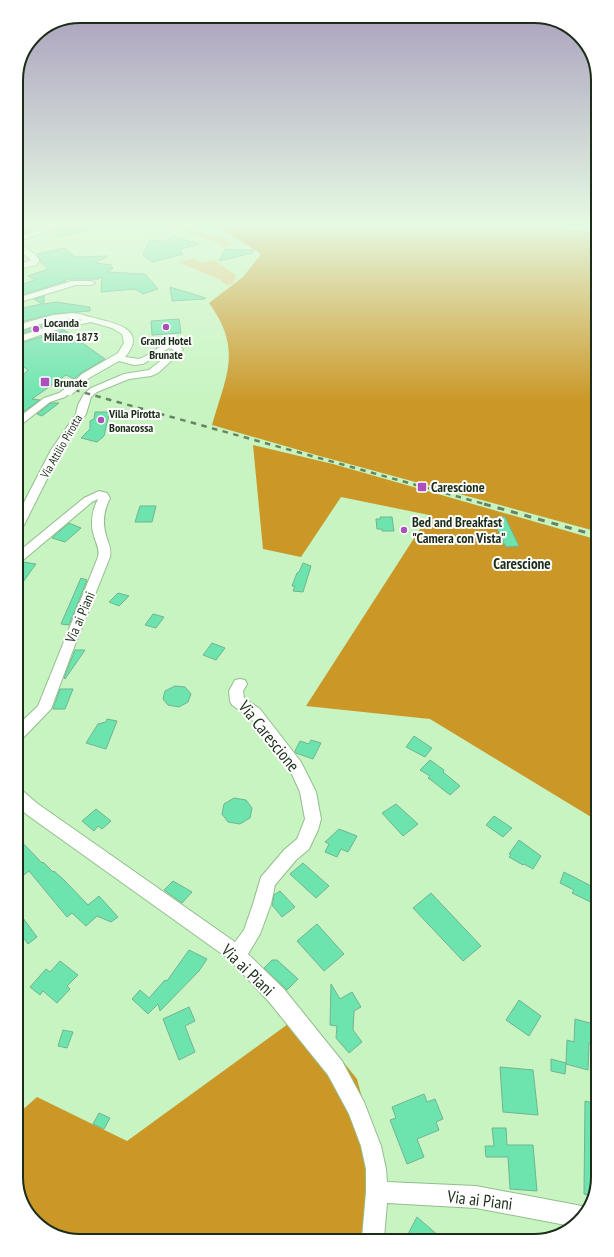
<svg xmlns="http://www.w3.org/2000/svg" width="614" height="1257" viewBox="0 0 614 1257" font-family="'PT Sans Narrow',sans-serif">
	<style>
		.green { fill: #e6c17b }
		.forest { fill: #cb9828 }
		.building { fill: #6de4ae; stroke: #71b393 }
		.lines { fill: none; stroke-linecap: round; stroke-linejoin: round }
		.minor-casing { stroke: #92bd8c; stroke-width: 2 }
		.minor { fill: #fff; fill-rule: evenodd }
		.rail-far1 { stroke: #668463; stroke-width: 2.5; stroke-dasharray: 5.5 5.5; stroke-linecap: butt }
		.rail { stroke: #668463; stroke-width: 3; stroke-dasharray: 7 7; stroke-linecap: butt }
		.minor-bridge-casing { stroke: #92bd8c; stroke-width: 12; stroke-linecap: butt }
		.minor-bridge { stroke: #fff; stroke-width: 10 }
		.poi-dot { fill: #ac50bb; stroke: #fff; stroke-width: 1.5 }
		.labels { text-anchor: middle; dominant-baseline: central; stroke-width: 4; stroke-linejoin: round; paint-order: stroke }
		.far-poi-label { font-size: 12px; font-weight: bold; fill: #1c2e1a; stroke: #fff; text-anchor: start }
		.far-street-label { font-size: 12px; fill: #1c2e1a; stroke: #fff }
		.poi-label { font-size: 14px; font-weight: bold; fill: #1c2e1a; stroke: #fff; text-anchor: start }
		.street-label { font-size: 14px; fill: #1c2e1a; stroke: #fff }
		.neighbourhood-label { font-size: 15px; font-weight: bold; fill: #1c2e1a; stroke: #fff }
		.near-street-label { font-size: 17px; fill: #1c2e1a; stroke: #fff }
		.rim { fill: none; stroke: #1c2e1a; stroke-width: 2 }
	</style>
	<rect width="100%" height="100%" fill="#c7f4c1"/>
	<!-- green -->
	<g class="green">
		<path d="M175 225H189L187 227 207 234 227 238 224 240 236 244 224 248C212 239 187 231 172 228Z"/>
		<polygon points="194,258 201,263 213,260 236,275 234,283 228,286 219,279 178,262"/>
	</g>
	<!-- forest -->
	<g class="forest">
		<polygon points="17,225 32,225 30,226 31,232 17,239"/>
		<path d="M215 225H561L563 229 594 230 595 531 316 455 212 425C226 375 243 350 209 303L243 277 261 254Z"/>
		<polygon points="253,445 333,464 595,539 596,820 430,719 306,706 429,515 341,497 301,557 263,549"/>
		<polygon points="304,1013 357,1079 387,1191 373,1238 76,1241 44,1230 21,1201 20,1112 37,1097 127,1141 288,1024"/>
	</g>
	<!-- building -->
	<g class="building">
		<polygon points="63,225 91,225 91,229 60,237 52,230"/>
		<polygon points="173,236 199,244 179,250 183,254 153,262 143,255 150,240 166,241"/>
		<polygon points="64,248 75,257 108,256 95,263 112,265 110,267 113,268 108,272 145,274 158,289 143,294 135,289 101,292 102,276 99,279 65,279 66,281 25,294 17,289 17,286 35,280 28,276 48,269 40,261 37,254"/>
		<polygon points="225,249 253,250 253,253 219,261"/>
		<polygon points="170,287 206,298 205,299 172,301"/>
		<polygon points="44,296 44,304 56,302 90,307 90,311 53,314 21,322 17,319 17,309 42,304 34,299"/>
		<polygon points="179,319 181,333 152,335 151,321"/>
		<polygon points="61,321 62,322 47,326 17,335 17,332"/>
		<polygon points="64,330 105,359 81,373 74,379 66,375 32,399 40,400 19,415 18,414 17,381 28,370 17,362 17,344"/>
		<polygon points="51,403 59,403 42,416 37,414"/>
		<polygon points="95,412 108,412 109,415 104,436 97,442 81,438 90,429 90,421 94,419"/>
		<polygon points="140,506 156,506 152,522 135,522"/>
		<polygon points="380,517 392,517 394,531 382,531 382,529 377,529 376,519 381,519"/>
		<polygon points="505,517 519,546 506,547 502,540 493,518"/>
		<polygon points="69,523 81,528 65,542 52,538"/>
		<polygon points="23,562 36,564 18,589 18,568"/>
		<polygon points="303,563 311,566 303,592 293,591 295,586 292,586 297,573 299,572"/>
		<polygon points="81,578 87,580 69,625 61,624"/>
		<polygon points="118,593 129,596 119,606 109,602"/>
		<polygon points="153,614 164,617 156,628 145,625"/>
		<polygon points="212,643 225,648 216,660 203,655"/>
		<polygon points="75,650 85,650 65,679 64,678"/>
		<polygon points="175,686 185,687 191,694 188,702 179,707 168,705 163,699 165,691"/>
		<polygon points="60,689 73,689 65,709 53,709"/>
		<polygon points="107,719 117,721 106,749 86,743 98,724 106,722"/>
		<polygon points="414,736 432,748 425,757 406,747"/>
		<polygon points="311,740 321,743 313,759 296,753 295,751 300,741 309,744"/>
		<polygon points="430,760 444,770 443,772 460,786 450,795 431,780 428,778 430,776 420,770"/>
		<polygon points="234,798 246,800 252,808 250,818 240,824 228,822 222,814 224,804"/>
		<polygon points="396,804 418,824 403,836 382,813"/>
		<polygon points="96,809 111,821 102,829 98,826 94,831 82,821"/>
		<polygon points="494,816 512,828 503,837 486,825"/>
		<polygon points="339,829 357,836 348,852 341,849 337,857 325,852 329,844 325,842"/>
		<polygon points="19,839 42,863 43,862 53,872 54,871 64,880 88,905 99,896 118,917 111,922 97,916 86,926 72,913 67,917 29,871 19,879"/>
		<polygon points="519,840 541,856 533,869 524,864 523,865 509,857 511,855 509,854"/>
		<polygon points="303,863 329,886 316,898 290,874"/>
		<polygon points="564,872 597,889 597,905 572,893 574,890 560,883"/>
		<polygon points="173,881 192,892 182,903 164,890"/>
		<polygon points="280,891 295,907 282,917 272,905 274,895"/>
		<polygon points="431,893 481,946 463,961 413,908"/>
		<polygon points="20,914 37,937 28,944 20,933"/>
		<polygon points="317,924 344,954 324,971 297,941"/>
		<polygon points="189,950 207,959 199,971 160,1011 158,1004 148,1014 132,999 140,990 149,998 165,980 167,981"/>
		<polygon points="272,960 277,960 298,979 287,990 264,968"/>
		<polygon points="60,961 78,975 67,986 70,989 57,1003 43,991 40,995 30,987 46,969 50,972"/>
		<polygon points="331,984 340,999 352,992 361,1007 354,1011 353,1030 362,1042 349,1053 336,1038 337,1026 330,1025"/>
		<polygon points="519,1000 541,1016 529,1036 506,1020"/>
		<polygon points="189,1007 195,1021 185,1026 195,1052 179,1060 163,1019"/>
		<polygon points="575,1019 597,1025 597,1045 589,1043 588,1070 566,1064 567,1040 574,1042"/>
		<polygon points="63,1030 73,1032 67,1048 58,1046"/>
		<polygon points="551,1059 566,1063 565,1074 551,1071"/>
		<polygon points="500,1067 533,1070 538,1115 503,1112"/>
		<polygon points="424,1094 427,1102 435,1099 443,1119 436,1122 439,1130 417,1139 424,1157 407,1164 390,1120 396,1118 392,1107"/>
		<polygon points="585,1101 598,1104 598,1177 592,1196 584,1194"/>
		<polygon points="99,1113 110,1118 104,1129 93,1124"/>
		<polygon points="492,1128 506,1128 507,1145 533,1145 537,1191 510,1189 508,1157 486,1157 485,1146 494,1146"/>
		<polygon points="417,1217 440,1237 406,1238"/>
	</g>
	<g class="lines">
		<defs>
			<g id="minor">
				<polygon points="51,225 62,225 17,242 17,238"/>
				<polygon points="17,243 35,254 39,260 37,265 17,269 17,265 31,260 17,248"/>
				<polygon points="72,281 91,281 95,283 91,285 76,285 17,303 17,298"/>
				<path d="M73 313C82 314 89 317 98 319 119 324 147 331 125 357L139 359C154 354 162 340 179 344L183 350 158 373 151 376 129 379 97 392 91 397 86 414 61 451 24 525 22 528 18 529V514L51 450 76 414 78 405 84 394 91 388 124 374 149 370 174 350 169 348 143 364 134 365 119 361 89 378 65 397 50 402 22 424 18 425V418L44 398 59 393 68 387 82 374 118 353 124 343 122 334 112 328 91 322 52 331 17 343V337L47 327 83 320C60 315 39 325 17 331V325L53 315Z"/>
				<path d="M99 491 107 493 110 498C104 510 102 522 106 535 108 543 112 549 110 557L73 650 51 709 24 737 19 739V724L38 706 98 557C100 549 96 543 94 536 90 523 92 511 98 499L92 502 22 561 18 562V552L84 498Z"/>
				<polygon points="240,679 245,680 247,684 243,691 244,698 260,709 301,762 316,792 321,819 318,830 309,849 296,860 275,885 271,904 260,934 248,954 284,989 342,1061 364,1102 381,1146 386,1169 387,1182 476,1186 582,1206 588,1209 587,1213 571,1226 476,1208 387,1203 384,1238 362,1238 366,1192 366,1169 361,1146 349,1114 328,1075 270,1003 229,959 26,814 19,807 19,791 24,792 38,804 235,942 244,930 253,904 261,877 284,850 297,839 305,819 300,792 290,770 250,717 232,705 230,701 229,691 235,680"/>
			</g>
		</defs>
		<!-- minor casing -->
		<use href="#minor" class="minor-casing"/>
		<!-- minor -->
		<use href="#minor" class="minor"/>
		<!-- rail-far1 -->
		<polyline class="rail-far1" points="53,384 488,505"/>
		<!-- rail -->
		<polyline class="rail" points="484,504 595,535"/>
		<defs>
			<polyline id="minor-bridge" points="69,390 73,387"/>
		</defs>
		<!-- minor-bridge casing -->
		<use href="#minor-bridge" class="minor-bridge-casing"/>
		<!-- minor-bridge -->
		<use href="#minor-bridge" class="minor-bridge"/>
	</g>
	<!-- sky -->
	<linearGradient id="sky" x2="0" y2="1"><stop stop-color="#a99ebd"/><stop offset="0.56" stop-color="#e6fae3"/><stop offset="1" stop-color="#e6fae3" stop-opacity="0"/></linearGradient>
	<rect width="614" height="401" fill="url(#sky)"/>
	<!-- markers -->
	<g class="poi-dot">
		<circle cx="166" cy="327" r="4"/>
		<circle cx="36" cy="329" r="4"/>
		<rect x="40" y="377" width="10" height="10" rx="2"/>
		<circle cx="101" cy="420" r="4"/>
		<rect x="417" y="482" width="10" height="10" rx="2"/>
		<circle cx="404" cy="530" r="4"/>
	</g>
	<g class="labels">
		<!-- far-poi labels -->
		<g class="far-poi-label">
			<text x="44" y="322">Locanda<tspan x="44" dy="14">Milano 1873</tspan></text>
			<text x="166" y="340" text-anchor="middle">Grand Hotel<tspan x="166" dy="14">Brunate</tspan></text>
			<text x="54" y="382">Brunate</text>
			<text x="109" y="413">Villa Pirotta<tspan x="109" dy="14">Bonacossa</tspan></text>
		</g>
		<!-- far-street labels -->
		<g class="far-street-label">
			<text transform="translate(61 446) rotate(-60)">Via Attilio Pirotta</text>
		</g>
		<!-- poi labels -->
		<g class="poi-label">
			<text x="431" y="487">Carescione</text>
			<text x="412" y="522">Bed and Breakfast<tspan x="412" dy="16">"Camera con Vista"</tspan></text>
		</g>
		<!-- street labels -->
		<g class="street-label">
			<text transform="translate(80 617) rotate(-67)">Via ai Piani</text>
		</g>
		<!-- neighbourhood labels -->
		<g class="neighbourhood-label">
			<text x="522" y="563">Carescione</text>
		</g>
		<!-- near-street labels -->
		<g class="near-street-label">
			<text transform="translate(269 736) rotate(51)">Via Carescione</text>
			<text transform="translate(248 970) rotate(44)">Via ai Piani</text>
			<text transform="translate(480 1200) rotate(7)">Via ai Piani</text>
		</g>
	</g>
	<!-- crop -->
	<path d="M0 0H614V1257H0ZM80 23H534A57 57 0 0 1 591 80V1177A57 57 0 0 1 534 1234H80A57 57 0 0 1 23 1177V80A57 57 0 0 1 80 23Z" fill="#fff" fill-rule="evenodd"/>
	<path class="rim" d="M80 23H534A57 57 0 0 1 591 80V1177A57 57 0 0 1 534 1234H80A57 57 0 0 1 23 1177V80A57 57 0 0 1 80 23Z"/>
</svg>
